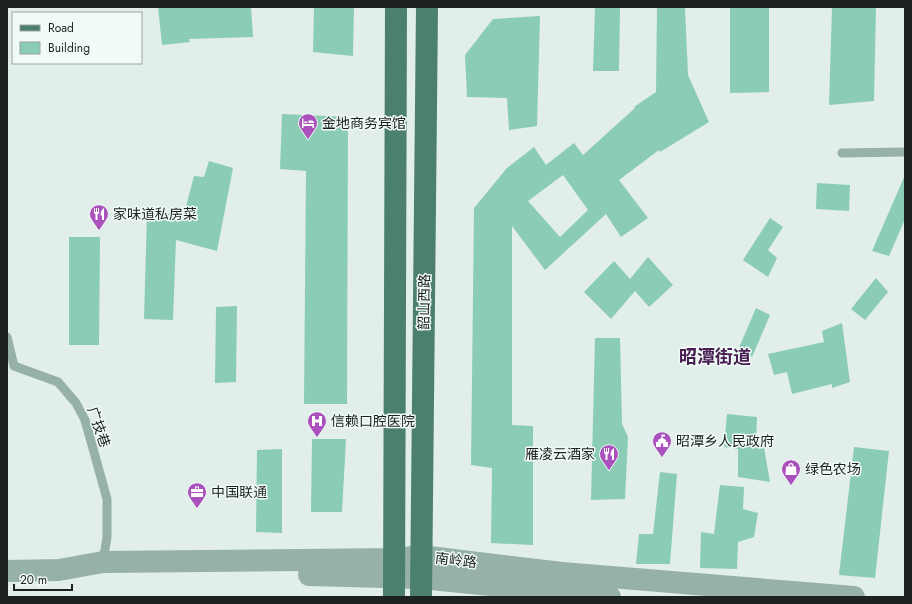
<svg xmlns="http://www.w3.org/2000/svg" width="912" height="604" viewBox="0 0 912 604" font-family="Jost,'Noto Sans SC',sans-serif">
	<style>
		.building { fill: #8bccb5; fill-rule: evenodd }
		.lines { fill: none; stroke-linecap: round; stroke-linejoin: round }
		.service { stroke: #96b1a6; stroke-width: 9 }
		.tertiary { stroke: #96b1a6; stroke-width: 22 }
		.primary { stroke: #4b7f6e; stroke-width: 22 }
		.labels { text-anchor: middle; dominant-baseline: central; stroke-width: 3; stroke-linejoin: round; paint-order: stroke }
		.poi-label { font-size: 14px; fill: #1d211f; stroke: #f0fbf7; text-anchor: start }
		.street-label { font-size: 14px; fill: #1d211f; stroke: #f0fbf7 }
		.district-label { font-size: 18px; font-weight: bold; fill: #491e52; stroke: #f0fbf7 }
	</style>
	<rect width="100%" height="100%" fill="#e2eee9"/>
	<!-- building -->
	<g class="building">
		<polygon points="158,7 251,7 253,37 189,39 190,42 162,45"/>
		<polygon points="314,7 354,7 353,56 313,52"/>
		<polygon points="595,7 620,7 619,71 593,71"/>
		<path d="M657 7H685L688 75 709 122 660 152 659 150 619 180 648 218 621 237 606 214 545 270 512 226V425L533 426V545L491 543 492 468 471 465 474 208 507 168 534 147 546 165 574 143 583 155 635 108 634 107 656 92ZM563 175 588 210 560 237 528 201Z"/>
		<polygon points="730,7 769,7 769,92 730,93"/>
		<polygon points="832,7 876,7 874,101 829,105"/>
		<polygon points="540,16 537,126 509,130 507,98 467,97 465,55 493,19"/>
		<polygon points="282,114 348,117 347,404 304,404 306,171 280,169"/>
		<polygon points="209,161 233,168 217,251 176,240 173,320 144,319 147,213 184,214 194,176 204,177"/>
		<polygon points="905,175 905,219 889,256 872,251"/>
		<polygon points="817,183 850,185 849,211 816,209"/>
		<polygon points="770,218 783,227 768,250 777,258 768,277 743,260"/>
		<polygon points="69,237 100,237 99,345 69,345"/>
		<polygon points="648,257 673,285 649,307 635,291 611,319 584,292 614,261 630,279"/>
		<polygon points="876,278 888,292 865,320 851,309"/>
		<polygon points="237,306 236,382 215,383 216,307"/>
		<polygon points="756,308 770,315 752,357 738,350"/>
		<polygon points="842,323 850,382 832,388 832,384 792,394 787,372 774,375 768,354 824,342 822,331"/>
		<polygon points="595,338 620,338 622,424 628,437 625,499 591,500"/>
		<polygon points="727,414 757,417 756,442 764,447 770,482 738,477 738,449 724,447"/>
		<polygon points="312,439 346,439 342,512 311,512"/>
		<polygon points="854,447 889,451 875,578 839,575"/>
		<polygon points="282,449 282,533 256,532 257,450"/>
		<polygon points="660,472 677,474 670,564 636,564 639,534 653,534"/>
		<polygon points="720,485 744,487 743,509 758,513 754,537 738,542 737,569 700,568 701,532 714,534"/>
	</g>
	<g class="lines">
		<!-- service -->
		<g class="service">
			<polyline points="842,153 905,152"/>
			<polyline points="7,337 14,366 58,382 76,403 85,420 107,499 107,537 103,562"/>
		</g>
		<!-- tertiary -->
		<g class="tertiary">
			<polyline points="7,571 59,570 103,562 395,559 421,556 562,573 854,597"/>
			<polyline points="309,575 421,578 610,597"/>
		</g>
		<!-- primary -->
		<g class="primary">
			<polyline points="394,597 396,7"/>
			<polyline points="421,597 427,7"/>
		</g>
	</g>
	<!-- icons -->
	<defs>
		<symbol id="hotel-pin" viewBox="-11 -11 22 30"><path d="M0 17L-7.5 6A9.5 9.5 0 1 1 7.5 6Z" fill="#ab51be" stroke="#f0fbf7"/><path d="M-6-4.5h1.5V1H6V5H4.5V3h-9V5H-6ZM-4 0a1.8 1.8 0 1 1 3.6 0ZM.5 0V-2.5h3Q6-2.5 6 0Z" fill="#fff"/></symbol>
		<symbol id="restaurant-pin" viewBox="-11 -11 22 30"><path d="M0 17L-7.5 6A9.5 9.5 0 1 1 7.5 6Z" fill="#ab51be" stroke="#f0fbf7"/><path d="M-5-6h1v4h1v-4h1v4h1v-4h1v5L-1.5 .5V6h-2V.5L-5-1ZM5-6V6H3V1.5H1.5Q1.5-4 5-6Z" fill="#fff"/></symbol>
		<symbol id="hospital-pin" viewBox="-11 -11 22 30"><path d="M0 17L-7.5 6A9.5 9.5 0 1 1 7.5 6Z" fill="#ab51be" stroke="#f0fbf7"/><path d="M-5-5h3v3.5h4V-5h3V5h-3V1.5h-4V5h-3Z" fill="#fff"/></symbol>
		<symbol id="civic-pin" viewBox="-11 -11 22 30"><path d="M0 17L-7.5 6A9.5 9.5 0 1 1 7.5 6Z" fill="#ab51be" stroke="#f0fbf7"/><path d="M-.6-6.5H3V-4.5H.6V-3L4-1V1h2V6H-6V1h2V-1L-.6-3ZM-1.2 2.5V6h2.4V2.5Z" fill="#fff"/></symbol>
		<symbol id="shop-pin" viewBox="-11 -11 22 30"><path d="M0 17L-7.5 6A9.5 9.5 0 1 1 7.5 6Z" fill="#ab51be" stroke="#f0fbf7"/><path d="M-5-2.5h2.3a2.7 3.5 0 0 1 5.4 0H5L5.5 6h-11ZM-1.5-2.5h3a1.5 2.3 0 0 0-3 0Z" fill="#fff"/></symbol>
		<symbol id="office-pin" viewBox="-11 -11 22 30"><path d="M0 17L-7.5 6A9.5 9.5 0 1 1 7.5 6Z" fill="#ab51be" stroke="#f0fbf7"/><path d="M-6-3h4V-5.5h4V-3h4V5H-6ZM-1-4.5V-3h2v-1.5ZM-6 0V1H6V0Z" fill="#fff"/></symbol>
	</defs>
	<g fill-rule="evenodd">
		<use href="#hotel-pin" x="297" y="112" width="22" height="30"/>
		<use href="#restaurant-pin" x="88" y="203" width="22" height="30"/>
		<use href="#hospital-pin" x="306" y="410" width="22" height="30"/>
		<use href="#civic-pin" x="651" y="430" width="22" height="30"/>
		<use href="#restaurant-pin" x="598" y="443" width="22" height="30"/>
		<use href="#shop-pin" x="780" y="458" width="22" height="30"/>
		<use href="#office-pin" x="186" y="481" width="22" height="30"/>
	</g>
	<g class="labels">
		<!-- poi labels -->
		<g class="poi-label">
			<text x="322" y="123">金地商务宾馆</text>
			<text x="113" y="214">家味道私房菜</text>
			<text x="331" y="421">信赖口腔医院</text>
			<text x="676" y="441">昭潭乡人民政府</text>
			<text x="595" y="454" text-anchor="end">雁凌云酒家</text>
			<text x="805" y="469">绿色农场</text>
			<text x="211" y="492">中国联通</text>
		</g>
		<!-- street labels -->
		<g class="street-label">
			<text transform="translate(424 302) rotate(-89)">韶山西路</text>
			<text transform="translate(99 427) rotate(71)">广技巷</text>
			<text transform="translate(456 560) rotate(7)">南岭路</text>
		</g>
		<!-- district labels -->
		<g class="district-label">
			<text x="715" y="357">昭潭街道</text>
		</g>
	</g>
	<!-- border -->
	<rect width="912" height="604" fill="none" stroke="#1d211f" stroke-width="16"/>
	<!-- legend -->
	<rect x="12" y="12" width="130" height="52" fill="#f0fbf7" stroke="#9ca4a1"/>
	<rect x="20" y="25" width="20" height="6" fill="#4b7f6e" stroke="#9ca4a1"/>
	<text x="48" y="32" font-size="12" fill="#1d211f">Road</text>
	<rect x="20" y="42" width="20" height="12" fill="#8bccb5" stroke="#9ca4a1"/>
	<text x="48" y="52" font-size="12" fill="#1d211f">Building</text>
	<!-- scale -->
	<path d="M14 584v6h58v-6" fill="none" stroke="#1d211f" stroke-width="2"/>
	<text x="20" y="584" font-size="12" fill="#1d211f" stroke="#f0fbf7" stroke-width="3" paint-order="stroke">20 m</text>
</svg>
